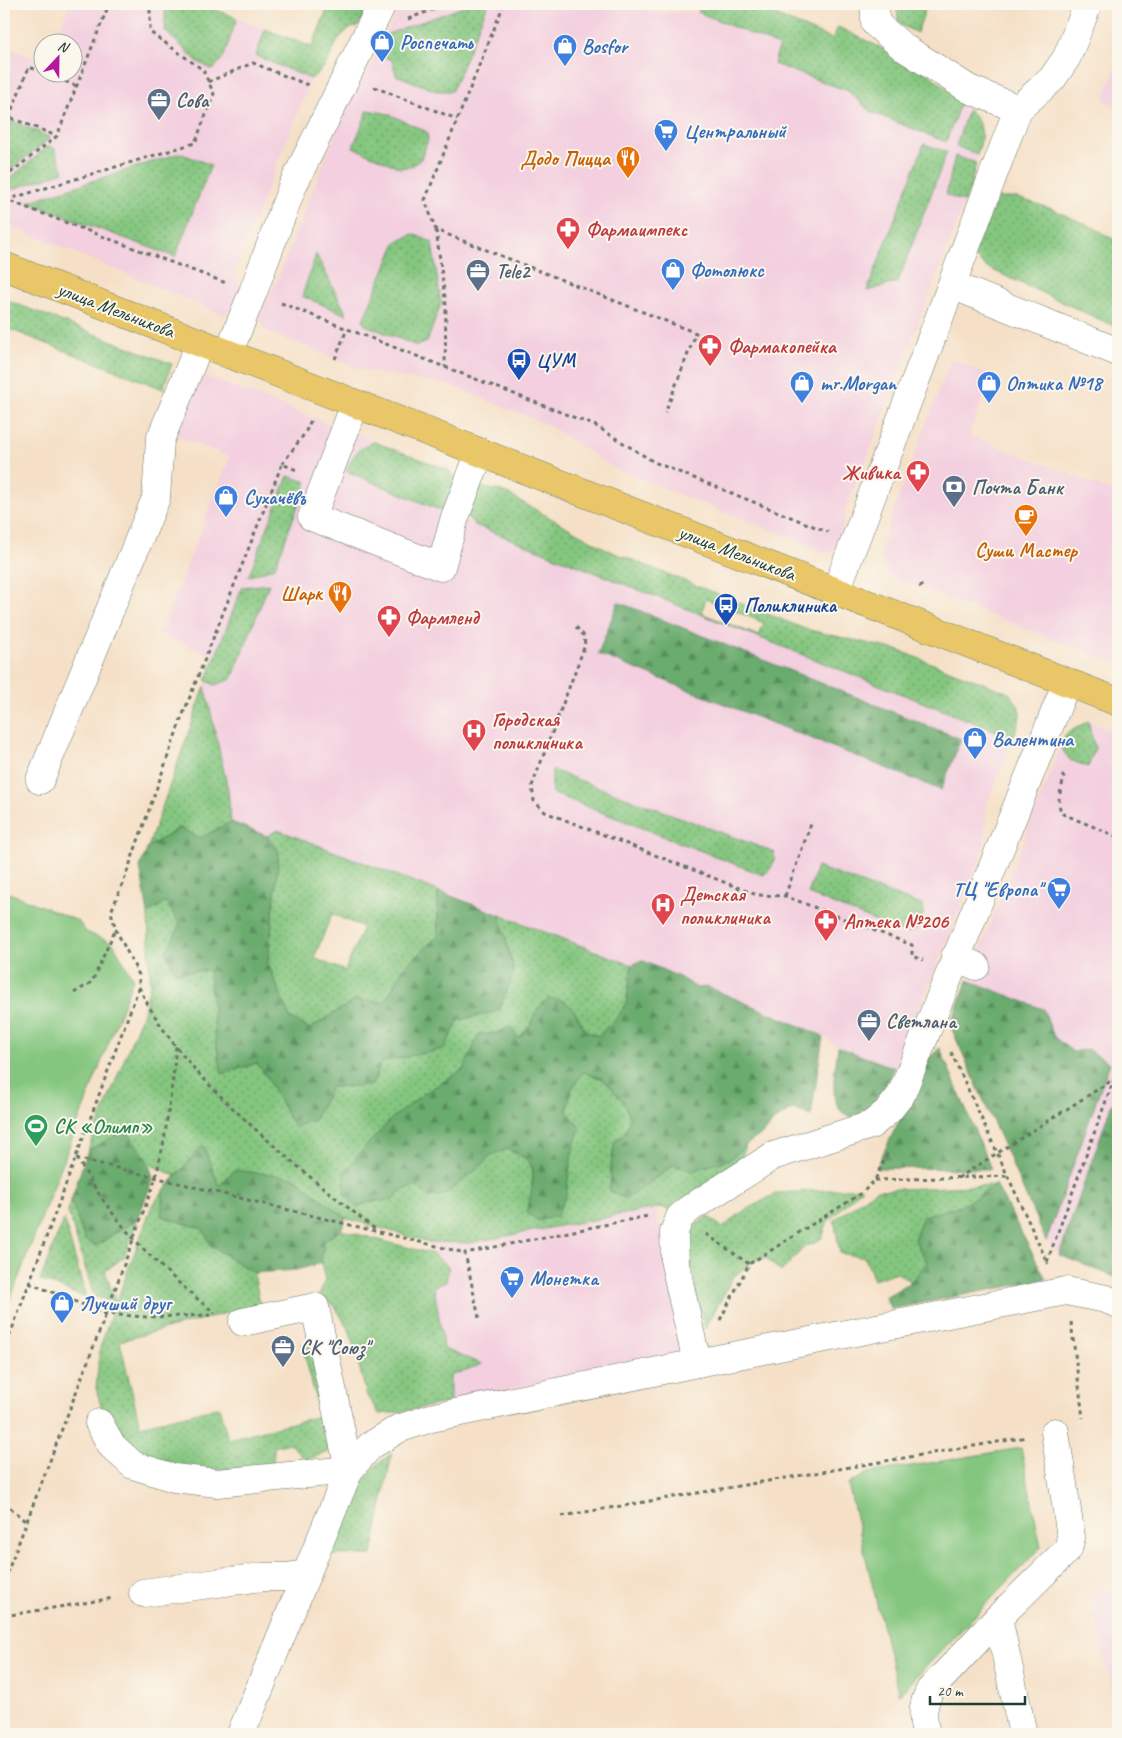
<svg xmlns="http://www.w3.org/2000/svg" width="1122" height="1738" viewBox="0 0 1122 1738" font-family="Caveat,sans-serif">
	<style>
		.built { fill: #f3cfdf }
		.grass { fill: url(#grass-dots); stroke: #52825a; fill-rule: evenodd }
		.forest { fill: url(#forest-firs); stroke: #457451 }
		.green { fill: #84c67f; stroke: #52825a }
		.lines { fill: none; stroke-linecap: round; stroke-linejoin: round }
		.minor-casing { stroke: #6a7667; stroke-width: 29 }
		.major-casing { stroke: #6a7667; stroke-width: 29 }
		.path { stroke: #6a7667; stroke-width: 3; stroke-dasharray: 4 4; stroke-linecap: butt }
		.minor { stroke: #fff; stroke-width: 28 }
		.major { stroke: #e9c769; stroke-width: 28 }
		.labels { text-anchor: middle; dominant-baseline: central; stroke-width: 4; stroke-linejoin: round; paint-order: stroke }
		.shop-label { font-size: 20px; font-weight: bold; fill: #366cbe; stroke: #fbf7ec; text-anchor: start }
		.service-label { font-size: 20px; font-weight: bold; fill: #4e5e75; stroke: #fbf7ec; text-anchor: start }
		.food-label { font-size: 20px; font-weight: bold; fill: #c56008; stroke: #fbf7ec; text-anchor: end }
		.health-label { font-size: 20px; font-weight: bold; fill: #be3a42; stroke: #fbf7ec; text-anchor: start }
		.street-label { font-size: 20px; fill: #1f3d34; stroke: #fbf7ec }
		.transit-label { font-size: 20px; font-weight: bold; fill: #164399; stroke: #fbf7ec; text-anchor: start }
		.leisure-label { font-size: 20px; font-weight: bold; fill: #27864d; stroke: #fbf7ec; text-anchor: start }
	</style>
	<defs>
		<pattern id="grass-dots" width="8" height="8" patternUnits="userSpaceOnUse" patternTransform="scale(1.25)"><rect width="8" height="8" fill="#84c67f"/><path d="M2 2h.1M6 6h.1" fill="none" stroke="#6ba269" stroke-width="1.8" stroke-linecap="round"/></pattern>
		<pattern id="forest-firs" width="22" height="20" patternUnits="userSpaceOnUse" patternTransform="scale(1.25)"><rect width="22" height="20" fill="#6bab6e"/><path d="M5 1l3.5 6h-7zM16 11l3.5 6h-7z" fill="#578c5b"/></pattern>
	</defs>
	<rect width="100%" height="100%" fill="#fbf7ec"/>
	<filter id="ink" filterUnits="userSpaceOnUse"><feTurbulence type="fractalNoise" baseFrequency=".02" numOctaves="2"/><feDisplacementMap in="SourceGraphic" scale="10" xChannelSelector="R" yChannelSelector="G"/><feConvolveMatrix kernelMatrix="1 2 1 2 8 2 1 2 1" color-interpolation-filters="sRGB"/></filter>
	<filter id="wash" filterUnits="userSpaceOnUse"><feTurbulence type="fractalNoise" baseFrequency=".0096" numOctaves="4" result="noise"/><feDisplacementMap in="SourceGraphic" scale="20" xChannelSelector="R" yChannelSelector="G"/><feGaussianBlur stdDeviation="1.12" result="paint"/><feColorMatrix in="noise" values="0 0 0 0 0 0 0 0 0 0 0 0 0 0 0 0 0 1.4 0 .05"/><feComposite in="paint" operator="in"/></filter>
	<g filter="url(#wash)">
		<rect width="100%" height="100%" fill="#f5e0c7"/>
		<!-- built -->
		<g class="built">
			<polygon points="70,4 201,4 265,29 256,57 311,79 234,272 242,289 235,307 224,315 4,223 4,46 42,62 42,72 72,72 72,42 54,42"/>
			<polygon points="401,4 630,4 653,13 698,12 702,4 749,4 832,39 838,27 869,41 929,74 961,101 978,119 982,129 982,140 977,155 970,189 868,455 844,512 844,525 838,547 829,553 617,470 548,425 453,386 362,370 267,331 262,323 259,314 264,296 274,288 348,102 372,66 385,35"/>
			<polygon points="1118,61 1118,107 1103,101"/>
			<polygon points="951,359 992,376 969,435 1118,494 1118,664 889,576 880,552 895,507"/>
			<polygon points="202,375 449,470 449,514 1013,738 986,807 984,848 895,1068 838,1047 823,1036 708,987 697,988 679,977 641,960 632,965 278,830 267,836 232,822 228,790 205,686 206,681 215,685 269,585 242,588 215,657 160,634 230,457 177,436"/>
			<polygon points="1088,721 1118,733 1118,1278 1059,1255 1046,1241 950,1025 1066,734"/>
			<polygon points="656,1208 687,1350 450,1402 450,1376 481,1364 444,1349 433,1286 449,1268 433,1254 428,1242 469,1243"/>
			<polygon points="1118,1588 1118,1715 1090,1595"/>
		</g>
		<!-- grass -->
		<g class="grass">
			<polygon points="169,4 201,4 237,18 224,56 213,70 198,62 165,31 165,12"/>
			<path d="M329 4H368L359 25C336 33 337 46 326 64 323 70 316 74 311 79L256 56 265 29 312 47Z"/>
			<polygon points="471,4 488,4 452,91 436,91 396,75 392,60 377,54 385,35"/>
			<polygon points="702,4 749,4 832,39 838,27 900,57 929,74 961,101 946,142 871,112 848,91 774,64 779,46 698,12"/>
			<polygon points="896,4 927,4 917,33 899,24"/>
			<path d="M968 109C984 126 984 133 977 155L956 146Z"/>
			<polygon points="368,110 389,114 427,132 428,140 421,159 412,166 400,168 353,147"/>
			<polygon points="4,118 39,132 50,138 4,175"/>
			<polygon points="924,144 947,152 898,282 867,291"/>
			<polygon points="49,146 55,149 64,172 13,189 4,189 4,183"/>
			<polygon points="180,153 211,165 175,257 27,202"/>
			<polygon points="955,156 976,163 970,189 964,202 946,195"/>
			<polygon points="998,198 1018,198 1052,209 1096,229 1118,242 1118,328 984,266 973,255"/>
			<polygon points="413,234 432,242 441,304 427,342 417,346 365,325 363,320 396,242"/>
			<polygon points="316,254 347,315 302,296"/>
			<polygon points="4,299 172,364 163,389 4,327"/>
			<path d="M374 442 449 470 458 488 449 514 346 471C354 454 356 449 374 442Z"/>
			<polygon points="288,476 307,482 275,567 248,577"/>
			<path d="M478 487 502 491 610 551 805 629 897 650 1009 693C1025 711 1021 717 1013 738L475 525 467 517ZM706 599 764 623 759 636 701 613Z"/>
			<polygon points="269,584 232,679 215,685 206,681 242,587"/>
			<polygon points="205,686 228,790 231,822 200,838 179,828 148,847"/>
			<polygon points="1088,721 1095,748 1088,767 1070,760 1061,748 1066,734"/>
			<path d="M552 770 774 852C775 862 773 869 763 875L552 793Z"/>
			<path d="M278 830 438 891V936L403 968 385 1002 355 1000 309 1029 290 1018 268 964 279 852 267 836ZM332 914 363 927 345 971 314 958Z"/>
			<polygon points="817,867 922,905 924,911 918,929 910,932 899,931 808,894"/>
			<path d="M166 902 181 925 166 952 209 970 216 1043 222 1074 257 1063 266 1076 314 1120 331 1087 372 1085 381 1062 443 1049 459 1020 499 1011 514 972 500 915 632 965 626 1004 617 1018 598 1036 586 1031 574 1010 537 1009 531 1026 519 1038 511 1027 494 1034 479 1035 464 1069 425 1093 392 1118 345 1171 357 1207 372 1201 393 1200 401 1190 417 1186 430 1197 480 1167 491 1155 507 1149C525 1157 538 1164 531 1186L568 1171 572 1152 580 1128 567 1111 571 1090 583 1072 603 1079 623 1101 630 1117 625 1134 615 1141 611 1164 610 1191 626 1199 674 1165 692 1171 729 1159 746 1145 740 1162 673 1213 662 1207 469 1243 428 1242 346 1218 293 1177 219 1187 203 1145 176 1176 149 1164 127 1131 88 1150 144 1010 150 984 148 913Z"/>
			<polygon points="996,1185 961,1206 923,1216 914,1239 927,1262 911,1282 896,1272 874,1280 865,1258 840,1253 834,1220 876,1190"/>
			<polygon points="862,1188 827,1223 822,1238 813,1244 805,1246 781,1272 766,1258 753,1261 733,1277 705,1329 685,1247 689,1229 708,1216 723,1228 737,1215 777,1193"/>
			<polygon points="163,1191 161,1216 203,1229 211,1246 254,1273 260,1304 120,1341 140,1426 219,1407 228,1439 320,1416 302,1344 316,1341 337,1434 328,1452 305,1460 290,1443 274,1447 273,1468 156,1471 105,1421 96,1388 100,1348 115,1303 94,1296 68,1212 71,1200 85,1240 96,1246 138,1218 124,1257 105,1271 116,1303 151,1208"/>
			<polygon points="64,1219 86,1298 40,1280"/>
			<polygon points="341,1230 433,1254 449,1268 446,1282 434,1286 444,1349 482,1364 450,1376 450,1402 402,1412 379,1414 367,1396 350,1332 334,1305 319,1296 325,1280 321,1263 324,1241"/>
			<polygon points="392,1453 372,1555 328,1555 358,1489 375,1466"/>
		</g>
		<!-- forest -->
		<g class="forest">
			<polygon points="618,602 961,739 941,790 598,654"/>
			<polygon points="231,822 267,836 279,852 268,964 290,1018 310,1029 355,1000 385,1002 403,968 438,936 438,891 500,915 514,972 499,1011 459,1020 444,1049 381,1062 372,1085 331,1087 314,1120 294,1127 266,1076 257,1063 222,1074 216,1043 209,970 176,973 166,952 180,925 166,902 148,913 140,867 148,847 180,828 200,838"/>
			<path d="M641 960 679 977 697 988 708 987 823 1036 811 1116 793 1109 775 1120 766 1131 746 1145 730 1159 692 1171 674 1165 626 1199 610 1191 611 1164 615 1141 625 1134 630 1117 623 1101 603 1079 583 1072 571 1090 567 1111 580 1128 572 1152 566 1195 557 1216 538 1221 527 1213C529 1201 537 1174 531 1164 526 1156 515 1152 507 1149L491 1155 480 1167 444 1195 430 1197 416 1186 401 1190 393 1200 372 1201 357 1207 344 1194 345 1171 366 1146 392 1118 425 1093 464 1069 479 1034H494L511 1027 519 1038 530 1026 537 1009 549 998 565 1001 574 1010 586 1031 598 1036 617 1018 626 1004 632 965Z"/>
			<polygon points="968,980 1043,1009 1054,1037 1073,1052 1087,1049 1110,1063 1046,1241 950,1025"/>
			<path d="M838 1047 895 1068C888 1079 873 1111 862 1116 858 1118 851 1117 847 1115 826 1107 836 1064 838 1047Z"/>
			<polygon points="940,1048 991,1169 876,1168 930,1057"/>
			<polygon points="1112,1103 1118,1120 1118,1278 1059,1255"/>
			<polygon points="127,1130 149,1164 153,1179 138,1218 96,1246 85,1240 71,1200 88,1150"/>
			<polygon points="203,1145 219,1186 234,1170 293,1177 346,1218 341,1230 324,1241 321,1263 296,1270 254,1273 211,1246 203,1229 161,1216 163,1191"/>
			<polygon points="996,1185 1046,1279 891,1309 885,1297 911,1282 927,1262 914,1239 923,1216 961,1206"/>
		</g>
		<!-- green -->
		<g class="green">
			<polygon points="4,891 78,921 86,932 113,943 133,979 4,1316"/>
			<polygon points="1021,1448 1041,1547 899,1695 848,1484 868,1473"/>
		</g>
	</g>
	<g filter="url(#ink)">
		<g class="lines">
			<defs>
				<g id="minor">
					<polyline points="1018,109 1052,79 1067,57 1088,4"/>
					<polyline points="952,285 1118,352"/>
					<polyline points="228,354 253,292 293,185 382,4"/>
					<polyline points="355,404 312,517 441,567 455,517 480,452"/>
					<polyline points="836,591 1018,109 969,89 903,47 875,23 875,4"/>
					<polyline points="40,780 156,498 160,440 200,343"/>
					<polyline points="955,957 976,966"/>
					<polyline points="243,1322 315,1307 349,1470"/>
					<polyline points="697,1363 675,1264 674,1232 680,1217 689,1209 773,1156 871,1125 888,1111 901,1095 1067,682"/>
					<polyline points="99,1423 112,1446 133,1465 174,1478 217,1483 349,1470"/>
					<polyline points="143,1593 262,1577 286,1577 307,1574"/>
					<polyline points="998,1618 1023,1734"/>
					<polyline points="241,1734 349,1470 370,1446 398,1429 431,1418 697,1363 1066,1291 1106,1299 1118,1304"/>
					<path d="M926 1734C922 1717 922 1705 930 1690L998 1618 1068 1549 1071 1537 1055 1432"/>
				</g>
				<polyline id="major" points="4,266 1118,702"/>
			</defs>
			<!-- minor casing -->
			<use href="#minor" class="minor-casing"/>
			<!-- major casing -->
			<use href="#major" class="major-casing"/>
			<!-- path -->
			<g class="path">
				<polyline points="504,4 425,200 436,230 696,333 665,413"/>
				<polyline points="408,19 447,4"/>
				<polyline points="43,72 76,86"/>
				<polyline points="208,82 253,63 308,85"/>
				<polyline points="374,87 457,119"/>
				<polyline points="4,115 56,136"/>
				<polyline points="9,117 29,67 42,72"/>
				<polyline points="4,178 57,136 109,4"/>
				<polyline points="4,199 226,283"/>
				<polyline points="6,200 195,143 214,94 203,70 150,32 150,4"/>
				<polyline points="436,230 446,305 445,367"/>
				<polyline points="281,303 596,426 654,462 828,532"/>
				<polyline points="335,359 347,329"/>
				<polyline points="282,464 305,433 312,418"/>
				<polyline points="920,588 923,581"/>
				<polyline points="576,627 584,636 585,645 532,786 534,801 545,812 757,895 785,896 912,945 912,956 923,960"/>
				<path d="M1062 775 1064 778C1061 790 1055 804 1063 814L1118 837"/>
				<polyline points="785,896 811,824"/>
				<path d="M139 987C165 1042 207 1085 252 1126 291 1162 333 1196 375 1229"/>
				<polyline points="74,993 92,982 115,930"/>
				<polyline points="951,1052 1048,1264"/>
				<polyline points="76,1158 465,1253"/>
				<path d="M77 1158C86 1173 95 1189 106 1204 133 1243 177 1283 215 1313"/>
				<polyline points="958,1178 1114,1079 1118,1090"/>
				<polyline points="875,1180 1008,1176"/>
				<polyline points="706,1234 749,1264"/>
				<polyline points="1047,1262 1118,1068"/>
				<polyline points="29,1283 106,1314 146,1317 215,1315"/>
				<polyline points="479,1318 465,1253 648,1216"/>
				<polyline points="720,1320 749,1264 862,1193 875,1180 889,1150"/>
				<polyline points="1071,1322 1083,1418"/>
				<polyline points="4,1351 139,987 139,975 116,930 111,912 126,875 180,722 282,464 297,470"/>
				<polyline points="4,1502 26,1522"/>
				<polyline points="562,1516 1027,1437"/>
				<polyline points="4,1581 106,1314 156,1177 164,1141 173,1078 176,1046"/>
				<polyline points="4,1616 114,1598"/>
			</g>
			<!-- minor -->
			<use href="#minor" class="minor"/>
			<!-- major -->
			<use href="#major" class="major"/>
		</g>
	</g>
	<!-- icons -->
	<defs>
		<symbol id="shop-pin" viewBox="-11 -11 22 30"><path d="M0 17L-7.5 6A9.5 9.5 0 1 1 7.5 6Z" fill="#3f7fe0" stroke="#fbf7ec"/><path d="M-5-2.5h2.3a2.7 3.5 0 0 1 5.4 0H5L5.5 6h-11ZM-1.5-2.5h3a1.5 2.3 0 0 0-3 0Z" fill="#fff"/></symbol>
		<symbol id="office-pin" viewBox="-11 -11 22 30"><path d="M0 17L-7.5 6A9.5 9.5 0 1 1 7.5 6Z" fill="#5c6f8a" stroke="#fbf7ec"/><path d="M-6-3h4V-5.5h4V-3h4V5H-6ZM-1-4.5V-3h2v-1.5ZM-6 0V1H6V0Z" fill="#fff"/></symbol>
		<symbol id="supermarket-pin" viewBox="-11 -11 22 30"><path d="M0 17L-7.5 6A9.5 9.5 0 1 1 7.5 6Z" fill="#3f7fe0" stroke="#fbf7ec"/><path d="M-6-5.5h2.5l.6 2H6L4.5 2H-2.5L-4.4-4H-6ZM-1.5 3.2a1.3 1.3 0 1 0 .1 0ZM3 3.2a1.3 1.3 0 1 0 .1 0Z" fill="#fff"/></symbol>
		<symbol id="restaurant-pin" viewBox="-11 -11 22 30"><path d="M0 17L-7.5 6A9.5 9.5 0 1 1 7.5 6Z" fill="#e8710a" stroke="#fbf7ec"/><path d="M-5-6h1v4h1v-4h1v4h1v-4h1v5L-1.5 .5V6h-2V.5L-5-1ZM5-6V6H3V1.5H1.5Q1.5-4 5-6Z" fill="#fff"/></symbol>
		<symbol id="pharmacy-pin" viewBox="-11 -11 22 30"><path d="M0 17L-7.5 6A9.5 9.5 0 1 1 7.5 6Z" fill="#e0444e" stroke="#fbf7ec"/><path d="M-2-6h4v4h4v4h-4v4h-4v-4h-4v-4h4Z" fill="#fff"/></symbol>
		<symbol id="bus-pin" viewBox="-11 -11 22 30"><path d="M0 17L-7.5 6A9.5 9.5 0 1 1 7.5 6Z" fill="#1a4fb4" stroke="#fbf7ec"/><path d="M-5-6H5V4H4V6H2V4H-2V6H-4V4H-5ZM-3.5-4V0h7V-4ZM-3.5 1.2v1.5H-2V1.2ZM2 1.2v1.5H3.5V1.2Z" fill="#fff"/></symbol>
		<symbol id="bank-pin" viewBox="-11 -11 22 30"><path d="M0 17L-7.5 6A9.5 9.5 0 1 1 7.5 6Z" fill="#5c6f8a" stroke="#fbf7ec"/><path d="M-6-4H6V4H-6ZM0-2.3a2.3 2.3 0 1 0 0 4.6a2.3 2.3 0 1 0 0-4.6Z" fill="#fff"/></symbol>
		<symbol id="cafe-pin" viewBox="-11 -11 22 30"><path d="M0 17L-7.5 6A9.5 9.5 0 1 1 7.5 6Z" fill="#e8710a" stroke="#fbf7ec"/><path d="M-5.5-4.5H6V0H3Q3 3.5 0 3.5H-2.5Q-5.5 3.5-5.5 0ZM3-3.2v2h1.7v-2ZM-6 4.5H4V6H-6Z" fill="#fff"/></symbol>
		<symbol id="hospital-pin" viewBox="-11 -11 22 30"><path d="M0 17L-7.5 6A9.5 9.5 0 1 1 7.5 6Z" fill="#e0444e" stroke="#fbf7ec"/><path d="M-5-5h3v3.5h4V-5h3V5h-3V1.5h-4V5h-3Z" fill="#fff"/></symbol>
		<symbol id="stadium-pin" viewBox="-11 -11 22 30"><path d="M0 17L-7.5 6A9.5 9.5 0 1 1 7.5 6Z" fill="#2e9e5b" stroke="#fbf7ec"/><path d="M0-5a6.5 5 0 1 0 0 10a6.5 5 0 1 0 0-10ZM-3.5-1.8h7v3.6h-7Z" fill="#fff"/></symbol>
	</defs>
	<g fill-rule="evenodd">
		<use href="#shop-pin" x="368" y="28" width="28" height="38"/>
		<use href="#shop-pin" x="551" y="32" width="28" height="38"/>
		<use href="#office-pin" x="145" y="86" width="28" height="38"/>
		<use href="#supermarket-pin" x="652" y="117" width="28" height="38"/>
		<use href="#restaurant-pin" x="614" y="144" width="28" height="38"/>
		<use href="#pharmacy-pin" x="554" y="215" width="28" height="38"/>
		<use href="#shop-pin" x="659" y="256" width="28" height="38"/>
		<use href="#office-pin" x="464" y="257" width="28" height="38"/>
		<use href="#pharmacy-pin" x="696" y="332" width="28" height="38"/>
		<use href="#bus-pin" x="505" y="346" width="28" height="38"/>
		<use href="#shop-pin" x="788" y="369" width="28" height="38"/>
		<use href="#shop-pin" x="975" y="369" width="28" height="38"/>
		<use href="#pharmacy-pin" x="904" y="458" width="28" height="38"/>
		<use href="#bank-pin" x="940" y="473" width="28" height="38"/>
		<use href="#shop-pin" x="212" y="483" width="28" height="38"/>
		<use href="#cafe-pin" x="1012" y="502" width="28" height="38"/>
		<use href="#restaurant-pin" x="326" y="579" width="28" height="38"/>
		<use href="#bus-pin" x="712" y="591" width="28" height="38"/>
		<use href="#pharmacy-pin" x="375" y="603" width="28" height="38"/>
		<use href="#hospital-pin" x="460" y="717" width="28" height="38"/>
		<use href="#shop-pin" x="961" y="725" width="28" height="38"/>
		<use href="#supermarket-pin" x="1045" y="875" width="28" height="38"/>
		<use href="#hospital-pin" x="649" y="891" width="28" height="38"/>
		<use href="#pharmacy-pin" x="812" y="907" width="28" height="38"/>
		<use href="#office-pin" x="855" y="1007" width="28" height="38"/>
		<use href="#stadium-pin" x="22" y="1112" width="28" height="38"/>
		<use href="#supermarket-pin" x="498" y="1264" width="28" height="38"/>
		<use href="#shop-pin" x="48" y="1289" width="28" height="38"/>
		<use href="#office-pin" x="269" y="1333" width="28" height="38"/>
	</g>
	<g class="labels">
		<!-- shop labels -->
		<g class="shop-label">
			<text x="400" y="42">Роспечать</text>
			<text x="582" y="46">Bosfor</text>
			<text x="684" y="131">Центральный</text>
			<text x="690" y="270">Фотолюкс</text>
			<text x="820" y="383">mr.Morgan</text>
			<text x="1006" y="383">Оптика №18</text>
			<text x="244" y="497">Сухачёвъ</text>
			<text x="992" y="739">Валентина</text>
			<text x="1042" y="889" text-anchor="end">ТЦ "Европа"</text>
			<text x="530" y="1278">Монетка</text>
			<text x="80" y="1303">Лучший друг</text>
		</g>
		<!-- service labels -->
		<g class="service-label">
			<text x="176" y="100">Сова</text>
			<text x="496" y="271">Tele2</text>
			<text x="972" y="487">Почта Банк</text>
			<text x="886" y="1021">Светлана</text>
			<text x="300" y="1347">СК "Союз"</text>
		</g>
		<!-- food labels -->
		<g class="food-label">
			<text x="610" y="158">Додо Пицца</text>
			<text x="1026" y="550" text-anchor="middle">Суши Мастер</text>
			<text x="322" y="593">Шарк</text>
		</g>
		<!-- health labels -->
		<g class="health-label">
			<text x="586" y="229">Фармаимпекс</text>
			<text x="728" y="346">Фармакопейка</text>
			<text x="900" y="472" text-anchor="end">Живика</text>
			<text x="406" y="617">Фармленд</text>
			<text x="492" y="719">Городская<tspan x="492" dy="23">поликлиника</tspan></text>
			<text x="680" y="894">Детская<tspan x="680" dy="23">поликлиника</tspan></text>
			<text x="844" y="921">Аптека №206</text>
		</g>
		<!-- street labels -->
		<g class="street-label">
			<text transform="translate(116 310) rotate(21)">улица Мельникова</text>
			<text transform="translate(737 553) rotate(21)">улица Мельникова</text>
		</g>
		<!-- transit labels -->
		<g class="transit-label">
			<text x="536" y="360">ЦУМ</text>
			<text x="744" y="605">Поликлиника</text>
		</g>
		<!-- leisure labels -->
		<g class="leisure-label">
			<text x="54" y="1126">СК «Олимп»</text>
		</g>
	</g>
	<!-- margin -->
	<rect width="1122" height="1738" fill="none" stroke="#fbf7ec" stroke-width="20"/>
	<!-- north arrow -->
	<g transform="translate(58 58) rotate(22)"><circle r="24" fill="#fbf7ec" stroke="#a3ada2"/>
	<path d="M0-4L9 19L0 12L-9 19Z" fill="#b5179e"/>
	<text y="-8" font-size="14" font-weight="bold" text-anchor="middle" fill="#1f3d34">N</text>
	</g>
	<!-- scale -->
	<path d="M930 1696v8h95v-8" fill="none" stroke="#1f3d34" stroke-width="2.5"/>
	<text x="937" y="1696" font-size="15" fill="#1f3d34" stroke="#fbf7ec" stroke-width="4" paint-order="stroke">20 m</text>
</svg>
